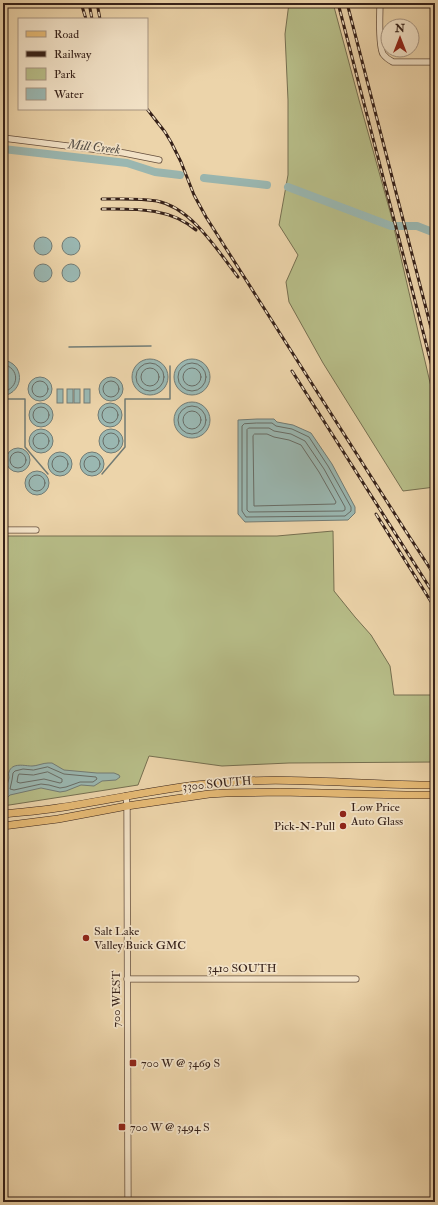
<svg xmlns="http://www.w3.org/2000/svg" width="438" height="1205" viewBox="0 0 438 1205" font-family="'IM FELL Double Pica',serif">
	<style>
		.green { fill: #b7bd88; stroke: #766f50 }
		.water { fill: #9ab7b1; stroke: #727b74 }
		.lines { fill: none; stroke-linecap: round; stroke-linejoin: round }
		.shore { stroke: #686c65; stroke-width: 1 }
		.stream { stroke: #727b74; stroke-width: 1.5 }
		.river { stroke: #9ab7b1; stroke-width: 8 }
		.minor-casing { stroke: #644e3d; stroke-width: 7 }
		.major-casing { stroke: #362119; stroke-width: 8 }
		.minor { stroke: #f3e3c8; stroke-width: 5.5 }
		.major { stroke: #e6ba75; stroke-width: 7 }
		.rail-casing { stroke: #362119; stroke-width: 3 }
		.rail { stroke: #f3e3c8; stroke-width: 1.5; stroke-dasharray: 4.5; stroke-linecap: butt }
		.poi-dot { fill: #8f2418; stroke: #f3e3c8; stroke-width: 1.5 }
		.labels { text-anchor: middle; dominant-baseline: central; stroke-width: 3.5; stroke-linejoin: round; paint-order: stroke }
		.street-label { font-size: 12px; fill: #362119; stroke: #f3e3c8 }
		.poi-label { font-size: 12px; fill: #362119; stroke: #f3e3c8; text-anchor: start }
		.water-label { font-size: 13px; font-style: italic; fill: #544e47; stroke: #f3e3c8 }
	</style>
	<rect width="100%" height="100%" fill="#ecd4aa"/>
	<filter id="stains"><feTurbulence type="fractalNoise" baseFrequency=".005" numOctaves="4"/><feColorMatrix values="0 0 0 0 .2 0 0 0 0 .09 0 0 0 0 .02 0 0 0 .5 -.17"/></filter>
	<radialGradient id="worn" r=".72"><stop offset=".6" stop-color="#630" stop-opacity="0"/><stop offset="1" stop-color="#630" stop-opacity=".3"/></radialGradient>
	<!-- green -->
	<g class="green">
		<polygon points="289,3 333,3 359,100 391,215 435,404 435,487 403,491 323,363 289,302 286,282 298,255 279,225 288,175 288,100 285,34"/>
		<polygon points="333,531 334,591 355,617 371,635 390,666 394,695 435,695 435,762 289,763 222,766 149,756 138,785 3,806 3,536 277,536"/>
	</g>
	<!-- water -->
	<g class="water">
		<circle cx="43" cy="246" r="9"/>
		<circle cx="71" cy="246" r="9"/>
		<circle cx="71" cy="273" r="9"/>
		<circle cx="43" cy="273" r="9"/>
		<circle cx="192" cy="377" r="18"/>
		<circle cx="150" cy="377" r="18"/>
		<path d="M3 360C25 363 25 392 3 396Z"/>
		<circle cx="111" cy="389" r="12"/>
		<circle cx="40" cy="389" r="12"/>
		<rect x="57" y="389" width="6" height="14"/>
		<rect x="67" y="389" width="6" height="14"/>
		<rect x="74" y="389" width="6" height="14"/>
		<rect x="84" y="389" width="6" height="14"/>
		<circle cx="192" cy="420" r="18"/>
		<circle cx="110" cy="415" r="12"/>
		<circle cx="41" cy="415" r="12"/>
		<polygon points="257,419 274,419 277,422 293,425 311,433 332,464 355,507 355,513 348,520 245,522 238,514 238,420"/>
		<circle cx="111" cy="441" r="12"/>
		<circle cx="41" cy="441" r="12"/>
		<circle cx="18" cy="460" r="12"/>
		<circle cx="60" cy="464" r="12"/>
		<circle cx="92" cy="464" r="12"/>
		<circle cx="37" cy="483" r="12"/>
		<path d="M48 763H52L64 770 97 773H114L119 775 120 777 116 780 102 781 94 786 81 785 66 791 60 792 41 788 10 795 8 797C4 788 7 787 9 778 9 776 8 774 9 772 12 762 25 766 32 766 37 766 43 763 48 763Z"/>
	</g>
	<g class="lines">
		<!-- shore -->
		<g class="shore">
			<circle cx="192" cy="377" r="14"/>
			<circle cx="150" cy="377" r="14"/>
			<path d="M3 364C20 368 20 388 3 392"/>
			<circle cx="192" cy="377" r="9"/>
			<circle cx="150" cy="377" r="9"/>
			<circle cx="111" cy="389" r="8"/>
			<circle cx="40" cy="389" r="8"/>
			<circle cx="192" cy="420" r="14"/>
			<circle cx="110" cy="415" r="8"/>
			<circle cx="41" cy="415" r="8"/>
			<circle cx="192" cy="420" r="9"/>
			<polygon points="257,423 272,423 276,426 292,429 309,437 328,466 351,507 351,511 345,516 246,517 242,511 242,426 244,424"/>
			<polygon points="249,428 269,428 274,431 291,434 305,441 324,469 345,507 345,510 343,511 249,512 247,510 247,430"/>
			<circle cx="111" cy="441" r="8"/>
			<circle cx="41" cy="441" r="8"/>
			<polygon points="255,434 267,434 274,437 289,440 301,445 319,472 336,502 335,504 254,506 253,436"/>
			<circle cx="18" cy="460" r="8"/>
			<circle cx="60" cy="464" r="8"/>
			<circle cx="92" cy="464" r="8"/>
			<circle cx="37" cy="483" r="8"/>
			<polygon points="48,767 64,774 96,777 97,779 93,782 80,782 66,787 60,788 49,785 41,784 14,790 10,789 12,780 13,773 15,771 23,769 33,770"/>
			<polygon points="48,772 62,779 62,782 60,783 44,779 20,783 17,782 18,776 19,774 33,775"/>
		</g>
		<!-- stream -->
		<g class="stream">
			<polyline points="69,347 151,346"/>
			<polyline points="3,399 25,399 25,447 48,474"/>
			<polyline points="102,474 125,447 125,399 170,399 170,366"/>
		</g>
		<!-- river -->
		<g class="river">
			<polyline points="3,149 127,163 155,172 180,175"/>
			<polyline points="204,178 267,185"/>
			<polyline points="288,187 391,226 417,226 435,233"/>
		</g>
		<defs>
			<g id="minor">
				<path d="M380 3C380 14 378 45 383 54 386 58 389 60 393 62H435"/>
				<polyline points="3,138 124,153 159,160"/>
				<polyline points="3,530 36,530"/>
				<polyline points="126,796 127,806 128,1202"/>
				<polyline points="127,979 356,979"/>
			</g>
			<g id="major">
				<path d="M3 814C21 812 39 811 57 808 113 800 169 786 225 782 295 777 365 785 435 785"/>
				<polyline points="3,826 58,819 127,806 209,794 226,793 280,792 406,795 435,795"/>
			</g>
		</defs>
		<!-- minor casing -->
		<use href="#minor" class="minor-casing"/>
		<!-- major casing -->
		<use href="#major" class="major-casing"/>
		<!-- minor -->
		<use href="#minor" class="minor"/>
		<!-- major -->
		<use href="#major" class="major"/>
		<defs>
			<g id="rail">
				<polyline points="81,3 86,19"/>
				<polyline points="89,3 92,19"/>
				<polyline points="97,3 100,19"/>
				<polyline points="338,3 435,378"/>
				<polyline points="347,3 435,343"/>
				<polyline points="147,109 165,132 171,142 181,162 194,195 206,217 405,530 435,576"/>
				<path d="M102 199C120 199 140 198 157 201 192 208 217 250 238 277"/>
				<path d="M102 209C135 209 169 207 196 230"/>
				<polyline points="292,371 435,596"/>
				<polyline points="376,514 435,608"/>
			</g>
		</defs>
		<!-- rail casing -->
		<use href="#rail" class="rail-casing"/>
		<!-- rail -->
		<use href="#rail" class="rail"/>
	</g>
	<!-- markers -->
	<g class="poi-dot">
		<circle cx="343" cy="814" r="4"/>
		<circle cx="343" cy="826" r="4"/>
		<circle cx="86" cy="938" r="4"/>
		<rect x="129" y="1059" width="8" height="8" rx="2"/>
		<rect x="118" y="1123" width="8" height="8" rx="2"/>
	</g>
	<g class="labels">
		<!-- street labels -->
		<g class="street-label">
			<text transform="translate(217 784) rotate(-5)">3300 SOUTH</text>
			<text x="242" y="968">3410 SOUTH</text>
			<text transform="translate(116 999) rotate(-90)">700 WEST</text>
		</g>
		<!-- poi labels -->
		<g class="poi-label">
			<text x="351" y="807">Low Price<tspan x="351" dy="14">Auto Glass</tspan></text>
			<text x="335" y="826" text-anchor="end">Pick-N-Pull</text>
			<text x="94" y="931">Salt Lake<tspan x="94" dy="14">Valley Buick GMC</tspan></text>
			<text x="141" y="1063">700 W @ 3469 S</text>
			<text x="130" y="1127">700 W @ 3494 S</text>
		</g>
		<!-- water labels -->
		<g class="water-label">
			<text transform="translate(94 147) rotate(6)">Mill Creek</text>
		</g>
	</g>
	<!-- margin -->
	<rect width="438" height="1205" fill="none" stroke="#ecd4aa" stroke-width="16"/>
	<rect x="4" y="4" width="430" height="1197" fill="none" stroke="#362119" stroke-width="2"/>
	<rect x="8" y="8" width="422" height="1189" fill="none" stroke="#362119"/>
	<!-- legend -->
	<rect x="18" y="18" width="130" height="92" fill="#f3e3c8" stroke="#a79582"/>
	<rect x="26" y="31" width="20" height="6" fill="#e6ba75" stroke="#a79582"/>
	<text x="54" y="38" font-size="12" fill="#362119">Road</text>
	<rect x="26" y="51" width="20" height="6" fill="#362119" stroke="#a79582"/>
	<text x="54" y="58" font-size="12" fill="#362119">Railway</text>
	<rect x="26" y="68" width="20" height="12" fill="#b7bd88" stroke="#a79582"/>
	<text x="54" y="78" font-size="12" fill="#362119">Park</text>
	<rect x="26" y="88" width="20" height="12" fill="#9ab7b1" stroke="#a79582"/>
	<text x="54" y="98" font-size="12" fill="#362119">Water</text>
	<!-- north arrow -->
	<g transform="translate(400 38)"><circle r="19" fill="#f3e3c8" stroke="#a79582"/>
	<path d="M0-3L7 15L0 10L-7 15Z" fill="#8f2418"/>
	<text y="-6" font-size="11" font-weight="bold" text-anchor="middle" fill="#362119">N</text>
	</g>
	<rect width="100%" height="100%" filter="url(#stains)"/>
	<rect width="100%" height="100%" fill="url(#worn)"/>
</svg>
